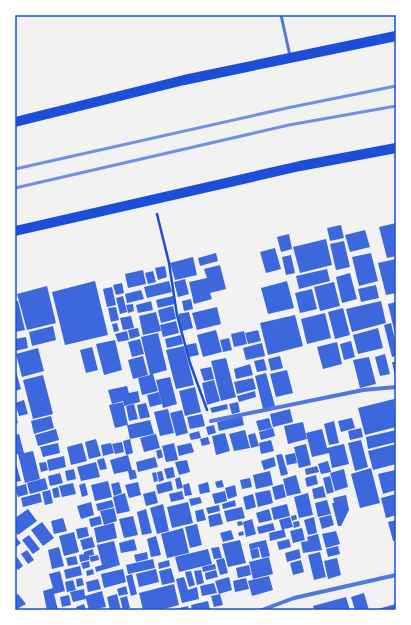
<svg xmlns="http://www.w3.org/2000/svg" width="411" height="625" viewBox="0 0 411 625" font-family="Roboto,sans-serif">
	<style>
		.building { fill: #3d67dc }
		.lines { fill: none; stroke-linecap: round; stroke-linejoin: round }
		.path { stroke: #1d4ed8; stroke-width: 2.5 }
		.service { stroke: #5277de; stroke-width: 3 }
		.minor { stroke: #5277de; stroke-width: 4 }
		.primary { stroke: #1d4ed8; stroke-width: 10 }
		.rail { stroke: #7290e2; stroke-width: 3 }
		.neatline { fill: none; stroke: #1d4ed8; stroke-width: 1.5 }
	</style>
	<rect width="100%" height="100%" fill="#f2f2f2"/>
	<!-- building -->
	<g class="building">
		<polygon points="396,223 396,256 387,258 379,227"/>
		<polygon points="341,225 344,238 330,241 327,228"/>
		<polygon points="365,230 370,247 350,252 345,235"/>
		<polygon points="289,234 292,249 281,252 277,237"/>
		<polygon points="326,239 332,265 300,273 293,247"/>
		<polygon points="344,241 350,267 336,270 330,244"/>
		<polygon points="275,248 281,269 266,273 260,252"/>
		<polygon points="216,253 218,261 200,266 198,258"/>
		<polygon points="371,253 378,281 359,286 352,257"/>
		<polygon points="291,255 295,273 286,275 282,257"/>
		<polygon points="193,257 197,275 175,280 170,263"/>
		<polygon points="396,259 396,293 386,295 378,263"/>
		<polygon points="220,265 226,289 210,293 212,299 194,304 189,282 207,278 204,269"/>
		<polygon points="165,266 167,277 158,280 155,268"/>
		<polygon points="327,269 330,281 299,289 296,276"/>
		<polygon points="143,270 146,284 128,288 125,274"/>
		<polygon points="153,271 156,282 148,284 145,273"/>
		<polygon points="350,273 357,299 342,303 336,277"/>
		<polygon points="185,279 189,294 178,297 174,282"/>
		<polygon points="95,281 108,335 65,345 52,292"/>
		<polygon points="169,281 172,292 147,298 144,287"/>
		<polygon points="287,281 294,308 268,314 261,288"/>
		<polygon points="334,282 340,306 320,311 314,287"/>
		<polygon points="122,283 124,293 116,295 113,285"/>
		<polygon points="376,285 379,298 361,302 358,289"/>
		<polygon points="47,286 56,323 27,330 17,294"/>
		<polygon points="112,287 116,305 107,307 103,289"/>
		<polygon points="312,289 317,309 300,313 295,293"/>
		<polygon points="141,290 144,299 127,303 125,294"/>
		<polygon points="123,296 127,312 120,314 116,298"/>
		<polygon points="173,296 175,304 158,308 156,300"/>
		<polygon points="191,299 193,309 184,311 182,301"/>
		<polygon points="15,301 18,301 25,330 15,332"/>
		<polygon points="151,301 153,310 138,313 136,305"/>
		<polygon points="381,301 386,323 352,332 346,309"/>
		<polygon points="396,302 396,334 395,334 388,304"/>
		<polygon points="133,304 134,311 128,313 126,305"/>
		<polygon points="173,306 176,319 161,323 158,310"/>
		<polygon points="116,307 119,320 111,322 108,308"/>
		<polygon points="217,307 221,324 197,330 192,313"/>
		<polygon points="343,308 350,335 335,339 328,312"/>
		<polygon points="156,312 161,331 143,335 139,316"/>
		<polygon points="189,312 193,328 182,331 178,314"/>
		<polygon points="325,313 331,338 307,344 301,319"/>
		<polygon points="295,315 303,346 268,355 260,323"/>
		<polygon points="131,316 134,328 123,330 120,318"/>
		<polygon points="176,321 179,333 163,337 160,325"/>
		<polygon points="117,323 119,331 114,332 112,324"/>
		<polygon points="391,323 396,344 396,356 392,357 384,325"/>
		<polygon points="53,326 56,340 32,346 29,332"/>
		<polygon points="138,328 140,336 130,339 128,330"/>
		<polygon points="378,328 383,348 358,354 353,335"/>
		<polygon points="216,330 222,352 203,357 197,335"/>
		<polygon points="258,330 261,341 248,344 245,333"/>
		<polygon points="127,331 129,340 118,342 115,334"/>
		<polygon points="244,331 247,344 234,347 231,334"/>
		<polygon points="158,333 167,370 153,374 158,391 142,395 138,378 150,375 141,337"/>
		<polygon points="181,335 183,344 167,348 165,339"/>
		<polygon points="26,337 28,348 15,351 15,339"/>
		<polygon points="229,338 232,350 223,352 220,340"/>
		<polygon points="140,339 144,354 132,357 128,342"/>
		<polygon points="115,340 122,370 104,375 96,344"/>
		<polygon points="351,341 355,357 344,360 340,344"/>
		<polygon points="337,342 342,364 323,369 317,347"/>
		<polygon points="196,343 199,355 189,357 186,345"/>
		<polygon points="262,343 265,356 246,360 243,348"/>
		<polygon points="184,346 194,385 176,389 166,350"/>
		<polygon points="92,347 98,370 86,373 80,350"/>
		<polygon points="38,348 44,371 22,377 16,354"/>
		<polygon points="385,354 390,374 380,376 375,357"/>
		<polygon points="143,356 148,375 133,379 128,360"/>
		<polygon points="280,356 283,368 271,371 268,359"/>
		<polygon points="369,357 376,384 360,388 353,360"/>
		<polygon points="226,358 236,397 221,401 211,361"/>
		<polygon points="264,359 267,370 257,372 254,361"/>
		<polygon points="392,362 396,362 396,376 395,376"/>
		<polygon points="250,364 253,375 236,379 234,369"/>
		<polygon points="211,367 214,379 204,381 200,369"/>
		<polygon points="15,368 21,389 15,391"/>
		<polygon points="287,370 293,393 276,397 270,374"/>
		<polygon points="266,373 275,406 263,409 255,376"/>
		<polygon points="43,375 53,414 33,419 23,380"/>
		<polygon points="170,377 177,404 163,408 156,380"/>
		<polygon points="253,378 256,389 237,394 234,382"/>
		<polygon points="214,380 220,401 207,405 202,383"/>
		<polygon points="127,386 129,393 138,391 140,402 124,406 123,401 112,404 108,390"/>
		<polygon points="195,387 201,412 185,416 179,391"/>
		<polygon points="255,391 256,397 239,402 237,396"/>
		<polygon points="159,392 162,404 150,407 147,395"/>
		<polygon points="394,399 396,427 365,435 358,408"/>
		<polygon points="24,400 28,414 19,416 15,403"/>
		<polygon points="123,402 128,425 150,420 154,434 130,439 127,425 115,428 109,405"/>
		<polygon points="238,402 240,412 232,414 229,404"/>
		<polygon points="146,403 150,417 140,419 137,405"/>
		<polygon points="134,404 138,419 129,421 126,406"/>
		<polygon points="227,404 228,409 212,413 210,408"/>
		<polygon points="168,409 174,433 160,436 154,412"/>
		<polygon points="290,409 293,422 273,427 270,414"/>
		<polygon points="182,410 188,433 176,436 170,413"/>
		<polygon points="15,413 18,423 15,424"/>
		<polygon points="202,414 205,426 190,429 187,417"/>
		<polygon points="51,416 54,428 34,434 31,421"/>
		<polygon points="242,416 244,425 219,431 217,422"/>
		<polygon points="269,418 272,428 259,431 256,421"/>
		<polygon points="352,418 355,428 341,432 338,421"/>
		<polygon points="334,421 339,443 329,445 324,424"/>
		<polygon points="303,422 307,439 288,444 284,426"/>
		<polygon points="214,425 216,433 208,435 206,427"/>
		<polygon points="273,428 275,436 261,440 259,432"/>
		<polygon points="361,428 363,437 350,440 348,431"/>
		<polygon points="56,429 59,440 38,446 35,435"/>
		<polygon points="322,429 327,448 344,444 349,464 332,468 329,453 312,457 306,433"/>
		<polygon points="245,430 250,448 234,451 229,434"/>
		<polygon points="396,430 396,442 368,449 366,437"/>
		<polygon points="199,431 201,438 191,440 189,434"/>
		<polygon points="225,433 230,451 216,455 212,436"/>
		<polygon points="255,433 259,446 251,448 248,435"/>
		<polygon points="19,434 24,453 33,451 40,479 25,483 18,454 15,455 15,435"/>
		<polygon points="156,434 160,448 144,452 140,438"/>
		<polygon points="208,437 210,444 202,446 200,439"/>
		<polygon points="96,439 101,456 89,459 85,442"/>
		<polygon points="130,439 133,453 126,455 123,441"/>
		<polygon points="271,440 274,451 261,454 259,443"/>
		<polygon points="361,440 368,467 355,471 348,443"/>
		<polygon points="122,442 124,452 115,454 112,444"/>
		<polygon points="58,443 60,453 43,457 40,447"/>
		<polygon points="82,443 87,461 71,465 67,447"/>
		<polygon points="111,443 114,453 103,456 101,445"/>
		<polygon points="174,443 178,460 166,462 162,446"/>
		<polygon points="191,443 194,452 179,456 177,446"/>
		<polygon points="306,444 311,465 299,468 294,447"/>
		<polygon points="396,444 396,464 373,470 368,451"/>
		<polygon points="161,449 163,457 158,459 156,451"/>
		<polygon points="295,453 297,463 287,465 285,455"/>
		<polygon points="282,454 288,474 281,476 276,455"/>
		<polygon points="128,455 132,470 135,470 137,478 130,480 128,471 114,474 110,460"/>
		<polygon points="64,456 66,467 49,471 47,460"/>
		<polygon points="155,457 158,467 138,472 136,462"/>
		<polygon points="274,457 276,466 264,470 261,461"/>
		<polygon points="104,458 107,469 100,470 97,460"/>
		<polygon points="15,460 21,481 15,482"/>
		<polygon points="187,460 190,472 179,475 175,462"/>
		<polygon points="328,461 331,472 321,474 318,464"/>
		<polygon points="46,462 48,470 41,472 39,463"/>
		<polygon points="96,462 100,477 81,481 77,467"/>
		<polygon points="317,466 319,472 306,475 305,469"/>
		<polygon points="173,467 175,477 167,479 164,469"/>
		<polygon points="371,468 380,503 360,508 351,474"/>
		<polygon points="74,469 76,479 67,481 65,471"/>
		<polygon points="344,469 348,487 335,491 330,473"/>
		<polygon points="395,470 396,490 383,494 378,474"/>
		<polygon points="162,471 164,480 159,482 157,472"/>
		<polygon points="270,471 273,485 256,489 253,475"/>
		<polygon points="156,472 158,481 154,482 152,473"/>
		<polygon points="60,473 63,483 50,486 48,476"/>
		<polygon points="296,475 301,493 287,496 283,479"/>
		<polygon points="316,475 318,484 307,487 305,478"/>
		<polygon points="330,476 334,492 327,494 323,478"/>
		<polygon points="180,477 183,488 177,489 175,479"/>
		<polygon points="45,478 48,489 30,494 27,483"/>
		<polygon points="250,478 252,487 242,489 240,480"/>
		<polygon points="222,480 224,487 217,488 215,482"/>
		<polygon points="108,481 112,497 95,501 91,485"/>
		<polygon points="171,481 173,490 158,494 156,485"/>
		<polygon points="119,482 122,493 114,496 111,484"/>
		<polygon points="138,482 141,495 129,498 125,485"/>
		<polygon points="208,482 210,492 200,494 198,485"/>
		<polygon points="73,483 76,494 62,497 59,486"/>
		<polygon points="85,483 88,495 82,497 79,485"/>
		<polygon points="189,483 192,495 185,496 183,485"/>
		<polygon points="26,484 28,494 18,497 15,487"/>
		<polygon points="283,484 286,497 275,500 272,487"/>
		<polygon points="235,485 237,496 228,499 225,488"/>
		<polygon points="323,486 326,497 314,499 312,489"/>
		<polygon points="58,487 60,497 54,498 52,489"/>
		<polygon points="50,490 53,503 45,505 42,492"/>
		<polygon points="270,490 273,503 258,507 255,493"/>
		<polygon points="155,491 158,503 146,506 143,494"/>
		<polygon points="182,491 184,499 171,502 169,494"/>
		<polygon points="225,491 227,501 215,504 212,494"/>
		<polygon points="40,493 42,502 23,507 21,498"/>
		<polygon points="125,493 130,511 117,514 113,497"/>
		<polygon points="308,493 313,515 299,518 294,497"/>
		<polygon points="253,494 256,507 246,510 243,497"/>
		<polygon points="396,494 396,515 386,518 381,498"/>
		<polygon points="346,495 349,510 341,526 338,526 332,503 334,503 333,498"/>
		<polygon points="200,497 202,503 191,506 189,499"/>
		<polygon points="112,500 114,507 98,511 96,504"/>
		<polygon points="235,500 236,506 223,509 222,504"/>
		<polygon points="327,500 331,514 318,517 315,503"/>
		<polygon points="91,502 94,515 81,519 77,506"/>
		<polygon points="188,502 193,523 172,528 167,507"/>
		<polygon points="163,504 169,531 157,534 150,508"/>
		<polygon points="287,504 290,516 274,520 271,508"/>
		<polygon points="219,505 220,511 208,514 206,508"/>
		<polygon points="242,507 245,518 227,522 224,511"/>
		<polygon points="114,508 117,521 104,525 100,511"/>
		<polygon points="28,509 37,521 18,535 15,530 15,518"/>
		<polygon points="146,509 152,533 142,535 137,512"/>
		<polygon points="203,509 206,520 197,522 195,511"/>
		<polygon points="269,509 272,520 259,523 256,513"/>
		<polygon points="220,513 223,524 210,527 208,516"/>
		<polygon points="296,515 297,519 292,521 291,516"/>
		<polygon points="331,515 334,525 322,529 319,518"/>
		<polygon points="100,516 102,524 91,527 89,519"/>
		<polygon points="133,516 138,535 124,538 119,519"/>
		<polygon points="290,517 293,527 284,529 286,537 270,541 269,533 282,530 279,520"/>
		<polygon points="314,517 317,533 308,535 304,520"/>
		<polygon points="63,518 67,531 54,534 51,521"/>
		<polygon points="252,519 256,534 246,537 243,522"/>
		<polygon points="396,520 396,540 393,541 388,522"/>
		<polygon points="242,521 243,525 238,526 237,522"/>
		<polygon points="299,521 300,526 294,528 293,522"/>
		<polygon points="42,522 54,538 43,546 31,530"/>
		<polygon points="114,523 117,538 97,543 94,528"/>
		<polygon points="273,523 275,530 259,534 257,527"/>
		<polygon points="197,524 202,545 190,548 185,527"/>
		<polygon points="87,527 89,536 78,539 76,529"/>
		<polygon points="183,528 189,553 167,558 161,534"/>
		<polygon points="302,528 305,540 293,543 290,531"/>
		<polygon points="231,530 234,539 223,542 220,533"/>
		<polygon points="243,531 244,535 239,536 238,533"/>
		<polygon points="336,531 340,544 326,548 322,534"/>
		<polygon points="74,532 79,552 64,556 59,536"/>
		<polygon points="318,534 322,550 303,553 301,542 308,541 307,537"/>
		<polygon points="29,535 40,549 33,554 22,540"/>
		<polygon points="15,536 21,543 15,548"/>
		<polygon points="156,536 161,555 151,557 147,539"/>
		<polygon points="92,537 95,547 83,550 80,540"/>
		<polygon points="134,539 137,550 121,553 119,543"/>
		<polygon points="289,539 291,547 279,550 277,542"/>
		<polygon points="240,540 246,563 228,567 222,544"/>
		<polygon points="266,540 270,556 262,558 259,547 250,550 249,544"/>
		<polygon points="114,541 120,565 96,572 95,567 102,565 97,545"/>
		<polygon points="338,546 340,554 328,557 326,549"/>
		<polygon points="59,547 64,566 52,569 48,550"/>
		<polygon points="219,547 222,558 214,559 211,548"/>
		<polygon points="258,548 260,557 252,559 250,550"/>
		<polygon points="93,549 94,555 89,556 89,560 80,562 79,555 84,554 84,552"/>
		<polygon points="208,549 212,564 179,572 175,557"/>
		<polygon points="299,549 301,558 287,562 285,553"/>
		<polygon points="27,550 34,560 28,564 21,554"/>
		<polygon points="147,552 148,559 136,562 134,555"/>
		<polygon points="320,552 326,577 314,580 308,555"/>
		<polygon points="98,555 99,560 91,562 89,557"/>
		<polygon points="76,556 78,564 68,566 66,558"/>
		<polygon points="17,557 23,566 18,570 15,567"/>
		<polygon points="269,557 273,574 253,579 249,562"/>
		<polygon points="224,558 228,573 220,575 216,560"/>
		<polygon points="337,558 341,575 328,579 324,561"/>
		<polygon points="153,559 155,568 128,574 126,565"/>
		<polygon points="169,560 170,566 159,569 158,563"/>
		<polygon points="301,560 304,572 293,575 290,563"/>
		<polygon points="89,561 90,567 83,569 81,563"/>
		<polygon points="215,564 216,569 203,572 202,567"/>
		<polygon points="249,565 251,575 238,578 236,568"/>
		<polygon points="80,566 82,575 66,579 64,570"/>
		<polygon points="171,568 175,582 162,585 159,571"/>
		<polygon points="93,569 94,574 87,576 86,571"/>
		<polygon points="123,569 126,582 104,588 101,574"/>
		<polygon points="156,569 159,582 139,587 136,574"/>
		<polygon points="201,570 204,583 197,585 194,571"/>
		<polygon points="216,570 218,577 206,580 205,573"/>
		<polygon points="60,571 65,591 54,594 58,610 47,610 43,591 53,588 49,574"/>
		<polygon points="191,571 195,585 189,587 185,572"/>
		<polygon points="132,574 137,594 131,596 126,576"/>
		<polygon points="269,576 273,590 252,596 248,581"/>
		<polygon points="184,577 188,590 197,587 199,599 182,603 176,579"/>
		<polygon points="229,577 232,590 219,594 215,581"/>
		<polygon points="82,578 84,585 77,587 76,579"/>
		<polygon points="246,578 249,589 235,592 233,581"/>
		<polygon points="98,579 101,589 88,592 86,582"/>
		<polygon points="73,580 76,590 67,592 65,582"/>
		<polygon points="214,583 217,593 202,596 200,586"/>
		<polygon points="174,584 179,605 160,610 143,610 139,593"/>
		<polygon points="126,586 128,594 119,596 117,589"/>
		<polygon points="84,589 85,596 102,591 106,607 89,610 86,599 73,602 70,592"/>
		<polygon points="364,593 369,610 355,610 351,597"/>
		<polygon points="18,594 26,604 15,610 15,596"/>
		<polygon points="117,594 121,610 110,610 107,597"/>
		<polygon points="220,594 223,605 214,607 211,596"/>
		<polygon points="69,595 71,605 62,607 60,597"/>
		<polygon points="127,596 130,608 123,610 120,598"/>
		<polygon points="346,597 350,610 314,610 313,606"/>
		<polygon points="208,601 210,610 192,610 191,605"/>
		<polygon points="84,604 86,610 77,610 76,607"/>
		<polygon points="396,604 396,610 374,610"/>
		<polygon points="188,606 189,610 175,610 175,609"/>
	</g>
	<g class="lines">
		<!-- path -->
		<polyline class="path" points="157,214 169,263 177,315 190,363 207,410"/>
		<!-- service -->
		<polyline class="service" points="281,15 290,56"/>
		<!-- minor -->
		<g class="minor">
			<polyline points="211,421 363,390 396,387"/>
			<polyline points="262,610 294,598 396,575"/>
		</g>
		<!-- primary -->
		<g class="primary">
			<polyline points="15,122 184,80 396,36"/>
			<polyline points="15,231 300,166 396,148"/>
		</g>
		<!-- rail -->
		<g class="rail">
			<polyline points="15,169 287,108 396,86"/>
			<polyline points="15,188 289,125 396,106"/>
		</g>
	</g>
	<!-- border -->
	<rect width="411" height="625" fill="none" stroke="#ffffff" stroke-width="32"/>
	<rect x="16" y="16" width="379" height="593" class="neatline"/>
</svg>
